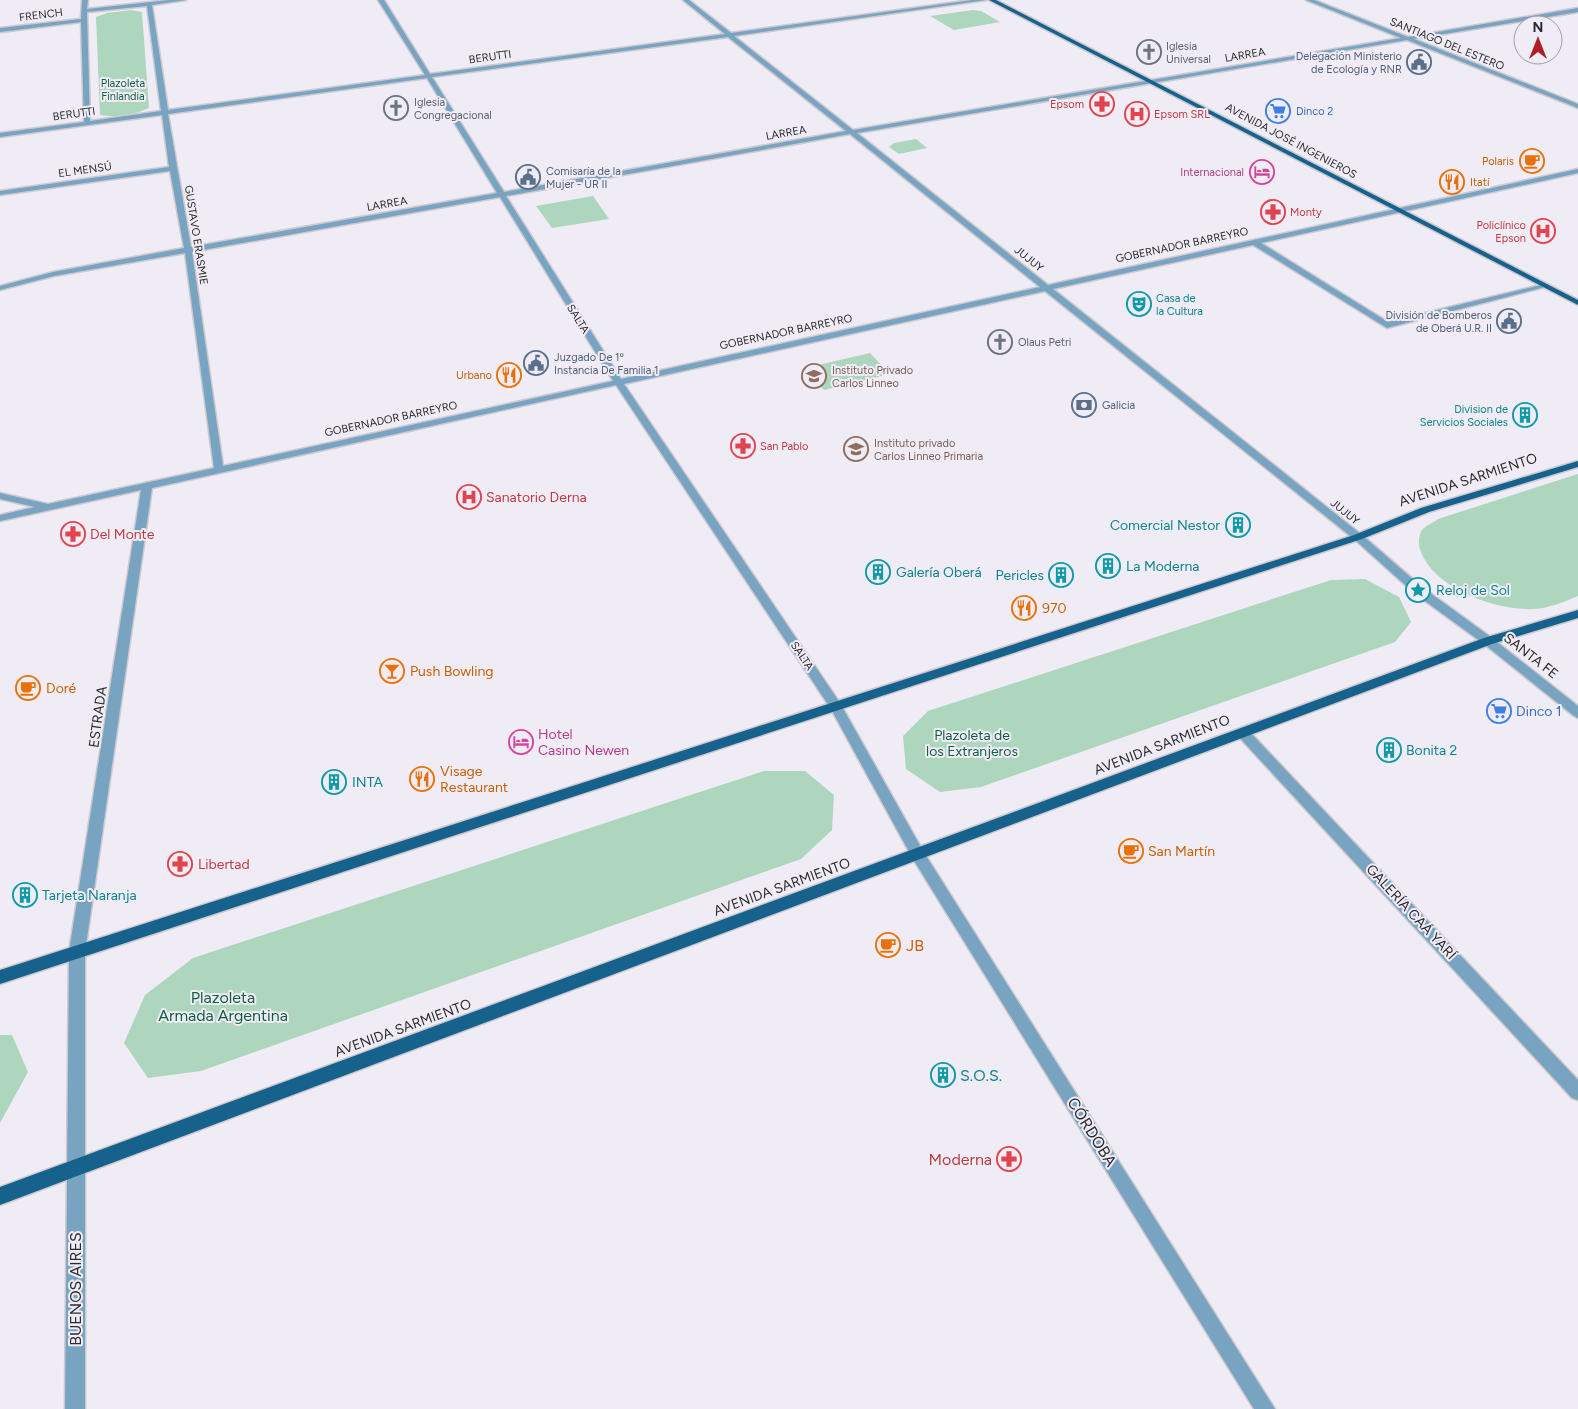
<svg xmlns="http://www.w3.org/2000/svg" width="1578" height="1409" viewBox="0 0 1578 1409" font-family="Figtree,sans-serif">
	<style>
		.green { fill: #aed5be }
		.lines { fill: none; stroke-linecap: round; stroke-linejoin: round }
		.minor-casing { stroke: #cdc9d1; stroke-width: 3 }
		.major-casing { stroke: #cdc9d1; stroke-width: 3 }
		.minor { fill: #78a3c1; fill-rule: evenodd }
		.major { fill: #16628c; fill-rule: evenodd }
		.labels { text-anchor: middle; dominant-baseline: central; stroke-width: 4; stroke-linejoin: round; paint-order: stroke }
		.far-street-label { font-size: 11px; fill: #2b2a2d; stroke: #f0ecf5 }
		.far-worship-label { font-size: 11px; fill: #5b616d; stroke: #f0ecf5; text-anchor: start }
		.far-service-label { font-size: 11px; fill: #4e5e75; stroke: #f0ecf5; text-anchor: start }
		.far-park-label { font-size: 11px; fill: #115f3e; stroke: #f0ecf5 }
		.far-health-label { font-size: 11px; fill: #be3a42; stroke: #f0ecf5; text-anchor: start }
		.far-shop-label { font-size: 11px; fill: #366cbe; stroke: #f0ecf5; text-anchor: start }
		.far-food-label { font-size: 11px; fill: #c56008; stroke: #f0ecf5; text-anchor: end }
		.far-hotel-label { font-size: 11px; fill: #b23c85; stroke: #f0ecf5; text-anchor: end }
		.far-culture-label { font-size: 11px; fill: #0d838f; stroke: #f0ecf5; text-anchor: start }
		.far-education-label { font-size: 11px; fill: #785e54; stroke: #f0ecf5; text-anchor: start }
		.street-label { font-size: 14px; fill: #2b2a2d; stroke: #f0ecf5 }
		.health-label { font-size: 14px; fill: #be3a42; stroke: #f0ecf5; text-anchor: start }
		.culture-label { font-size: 14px; fill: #0d838f; stroke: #f0ecf5; text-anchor: start }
		.food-label { font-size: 14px; fill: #c56008; stroke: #f0ecf5; text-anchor: start }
		.shop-label { font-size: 14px; fill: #366cbe; stroke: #f0ecf5; text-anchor: start }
		.hotel-label { font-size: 14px; fill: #b23c85; stroke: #f0ecf5; text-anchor: start }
		.park-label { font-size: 14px; fill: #115f3e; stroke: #f0ecf5 }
		.near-food-label { font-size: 16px; fill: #c56008; stroke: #f0ecf5; text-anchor: start }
		.near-park-label { font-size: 16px; fill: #115f3e; stroke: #f0ecf5 }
		.near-culture-label { font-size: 16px; fill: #0d838f; stroke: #f0ecf5; text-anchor: start }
		.near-street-label { font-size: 16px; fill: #2b2a2d; stroke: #f0ecf5 }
		.near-health-label { font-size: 16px; fill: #be3a42; stroke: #f0ecf5; text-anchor: end }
	</style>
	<rect width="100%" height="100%" fill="#f0ecf5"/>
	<!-- green -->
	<g class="green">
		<path d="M131 10 142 12 149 108C134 115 116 118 100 115L96 17 107 13Z"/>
		<polygon points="973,10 981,11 1000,22 954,30 930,16"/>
		<polygon points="916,139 927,148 899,154 889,147 894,143"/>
		<polygon points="593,196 609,219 552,228 536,206"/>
		<polygon points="870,353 890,374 824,390 805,368"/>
		<path d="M1578 474V596C1564 602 1549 608 1534 609 1497 611 1435 589 1421 552 1418 545 1418 537 1422 530 1425 526 1434 522 1438 519Z"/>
		<polygon points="1365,579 1399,597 1411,622 1395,642 981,787 940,792 906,769 903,736 928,711 1331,580"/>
		<polygon points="764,771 805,771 834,795 832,830 801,859 201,1071 148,1078 124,1043 145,995 193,958"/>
		<polygon points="0,1035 12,1035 28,1072 0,1123"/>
	</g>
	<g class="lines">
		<defs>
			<g id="minor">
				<path d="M82 0H88L87 9 169 0H186L152 5 168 110 425 75 378 0H384L430 74 725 34 683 0H689L731 33 972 0H986L734 36 853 130 1401 38 1306 0H1314L1408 37 1578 8V12L1414 39 1578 104V108L1407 40 857 133 1048 285 1578 169V173L1261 243 1388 322 1545 284 1549 286 1387 328 1253 245 1053 289 1362 535 1422 587 1492 638 1578 706V718L1574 716 1484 644 1414 593 1354 539 1045 291 624 384 840 703 923 851 1275 1409H1254L913 859 831 709 616 385 152 488 85 952V1409H65L69 952 141 490 0 521V515L35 507 0 499V493L48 504 214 468 185 253 54 276 0 290V286L53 272 184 248 170 171 0 195V191L169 167 162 115 0 137V133L84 122 81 22 0 32V28L81 19ZM147 6 161 111 90 121 87 12ZM728 37 846 131 504 192 432 77ZM427 78 497 193 191 247 168 114ZM850 134 1040 287 621 379 506 196ZM500 197 613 381 223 466 192 252Z"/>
				<polygon points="1243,728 1248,730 1578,1080 1578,1100 1572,1098 1238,736 1237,733 1238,730"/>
			</g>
			<g id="major">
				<polygon points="989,0 996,0 1578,300 1578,305"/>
				<polygon points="1578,461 1578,467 1429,512 1362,539 0,984 0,970 1354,535 1421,508"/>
				<polygon points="1578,610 1578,618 1492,644 0,1205 0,1187 1484,638"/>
			</g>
		</defs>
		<!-- minor casing -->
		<use href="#minor" class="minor-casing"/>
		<!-- major casing -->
		<use href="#major" class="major-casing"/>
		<!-- minor -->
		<use href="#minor" class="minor"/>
		<!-- major -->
		<use href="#major" class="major"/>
	</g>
	<!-- icons -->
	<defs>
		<symbol id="church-ring" viewBox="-11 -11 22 22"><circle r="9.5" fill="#f0ecf5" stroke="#6b7280" stroke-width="1.5"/><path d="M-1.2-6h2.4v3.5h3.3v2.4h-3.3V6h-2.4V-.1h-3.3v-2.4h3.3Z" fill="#6b7280"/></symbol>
		<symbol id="civic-ring" viewBox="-11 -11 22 22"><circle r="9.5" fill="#f0ecf5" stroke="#5c6f8a" stroke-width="1.5"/><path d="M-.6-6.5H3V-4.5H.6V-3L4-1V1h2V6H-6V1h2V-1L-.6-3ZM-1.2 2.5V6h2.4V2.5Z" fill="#5c6f8a"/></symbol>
		<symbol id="pharmacy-ring" viewBox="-11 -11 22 22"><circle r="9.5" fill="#f0ecf5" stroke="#e0444e" stroke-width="1.5"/><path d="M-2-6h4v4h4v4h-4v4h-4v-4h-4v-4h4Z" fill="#e0444e"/></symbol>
		<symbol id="supermarket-ring" viewBox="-11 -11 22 22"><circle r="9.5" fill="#f0ecf5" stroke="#3f7fe0" stroke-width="1.5"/><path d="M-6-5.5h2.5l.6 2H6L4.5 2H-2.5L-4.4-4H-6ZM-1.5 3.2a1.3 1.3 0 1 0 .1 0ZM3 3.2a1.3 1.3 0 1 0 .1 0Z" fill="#3f7fe0"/></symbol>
		<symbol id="hospital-ring" viewBox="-11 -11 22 22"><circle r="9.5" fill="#f0ecf5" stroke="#e0444e" stroke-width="1.5"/><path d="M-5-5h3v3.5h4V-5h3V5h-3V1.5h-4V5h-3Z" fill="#e0444e"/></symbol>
		<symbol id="cafe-ring" viewBox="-11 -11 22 22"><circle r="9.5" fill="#f0ecf5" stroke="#e8710a" stroke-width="1.5"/><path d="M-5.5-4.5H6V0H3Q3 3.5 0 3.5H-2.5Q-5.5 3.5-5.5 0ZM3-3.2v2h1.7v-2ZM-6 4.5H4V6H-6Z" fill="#e8710a"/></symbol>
		<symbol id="hotel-ring" viewBox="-11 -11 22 22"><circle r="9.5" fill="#f0ecf5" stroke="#d1479c" stroke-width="1.5"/><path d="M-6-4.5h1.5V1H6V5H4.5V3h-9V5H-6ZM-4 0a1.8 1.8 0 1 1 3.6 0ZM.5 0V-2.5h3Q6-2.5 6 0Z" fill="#d1479c"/></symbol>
		<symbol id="restaurant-ring" viewBox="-11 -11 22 22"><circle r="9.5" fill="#f0ecf5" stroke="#e8710a" stroke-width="1.5"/><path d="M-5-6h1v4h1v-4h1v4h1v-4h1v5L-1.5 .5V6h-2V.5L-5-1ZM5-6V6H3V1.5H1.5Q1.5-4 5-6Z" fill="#e8710a"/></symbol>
		<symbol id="theatre-ring" viewBox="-11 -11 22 22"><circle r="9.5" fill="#f0ecf5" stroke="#0f9aa8" stroke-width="1.5"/><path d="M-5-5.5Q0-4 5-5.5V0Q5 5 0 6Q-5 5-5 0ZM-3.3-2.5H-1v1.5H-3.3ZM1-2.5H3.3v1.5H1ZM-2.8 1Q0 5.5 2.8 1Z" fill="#0f9aa8"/></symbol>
		<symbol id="university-ring" viewBox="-11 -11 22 22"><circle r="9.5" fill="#f0ecf5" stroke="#8d6e63" stroke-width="1.5"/><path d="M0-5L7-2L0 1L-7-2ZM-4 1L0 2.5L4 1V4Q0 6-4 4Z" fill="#8d6e63"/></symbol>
		<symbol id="bank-ring" viewBox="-11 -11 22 22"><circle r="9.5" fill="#f0ecf5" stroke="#5c6f8a" stroke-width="1.5"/><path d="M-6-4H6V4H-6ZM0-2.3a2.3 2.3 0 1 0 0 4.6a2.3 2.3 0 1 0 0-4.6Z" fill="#5c6f8a"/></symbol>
		<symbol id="building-ring" viewBox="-11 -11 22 22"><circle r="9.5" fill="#f0ecf5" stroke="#0f9aa8" stroke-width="1.5"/><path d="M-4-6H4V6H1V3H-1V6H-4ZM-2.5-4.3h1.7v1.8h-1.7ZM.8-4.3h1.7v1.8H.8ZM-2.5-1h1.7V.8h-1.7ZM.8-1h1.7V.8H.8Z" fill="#0f9aa8"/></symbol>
		<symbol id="school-ring" viewBox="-11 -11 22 22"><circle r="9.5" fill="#f0ecf5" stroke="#8d6e63" stroke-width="1.5"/><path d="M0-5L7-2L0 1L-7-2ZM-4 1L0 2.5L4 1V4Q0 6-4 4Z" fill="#8d6e63"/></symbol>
		<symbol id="sight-ring" viewBox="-11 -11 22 22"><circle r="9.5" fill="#f0ecf5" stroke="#0f9aa8" stroke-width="1.5"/><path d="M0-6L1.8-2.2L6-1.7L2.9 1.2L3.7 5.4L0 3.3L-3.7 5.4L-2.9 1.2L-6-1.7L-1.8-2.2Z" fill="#0f9aa8"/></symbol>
		<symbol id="bar-ring" viewBox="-11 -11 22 22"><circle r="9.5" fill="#f0ecf5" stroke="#e8710a" stroke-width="1.5"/><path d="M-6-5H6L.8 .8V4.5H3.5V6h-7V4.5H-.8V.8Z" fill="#e8710a"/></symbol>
	</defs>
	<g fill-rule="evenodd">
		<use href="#church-ring" x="1135" y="38" width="28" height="28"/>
		<use href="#civic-ring" x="1405" y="48" width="28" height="28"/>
		<use href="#pharmacy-ring" x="1088" y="90" width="28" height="28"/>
		<use href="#church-ring" x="382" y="94" width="28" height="28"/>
		<use href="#supermarket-ring" x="1264" y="97" width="28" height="28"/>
		<use href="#hospital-ring" x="1123" y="100" width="28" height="28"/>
		<use href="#cafe-ring" x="1518" y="147" width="28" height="28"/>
		<use href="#hotel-ring" x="1248" y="158" width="28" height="28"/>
		<use href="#civic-ring" x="514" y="163" width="28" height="28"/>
		<use href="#restaurant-ring" x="1438" y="168" width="28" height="28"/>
		<use href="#pharmacy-ring" x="1259" y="198" width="28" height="28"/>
		<use href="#hospital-ring" x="1529" y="217" width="28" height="28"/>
		<use href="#theatre-ring" x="1125" y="290" width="28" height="28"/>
		<use href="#civic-ring" x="1495" y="307" width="28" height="28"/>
		<use href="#church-ring" x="986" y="328" width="28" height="28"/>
		<use href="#civic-ring" x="522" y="349" width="28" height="28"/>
		<use href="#restaurant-ring" x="495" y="361" width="28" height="28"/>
		<use href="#university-ring" x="800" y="362" width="28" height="28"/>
		<use href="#bank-ring" x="1070" y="391" width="28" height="28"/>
		<use href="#building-ring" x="1511" y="401" width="28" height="28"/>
		<use href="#pharmacy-ring" x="729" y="432" width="28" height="28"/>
		<use href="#school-ring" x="842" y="435" width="28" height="28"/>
		<use href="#hospital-ring" x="455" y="483" width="28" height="28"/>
		<use href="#building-ring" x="1224" y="511" width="28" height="28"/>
		<use href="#pharmacy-ring" x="59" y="520" width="28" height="28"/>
		<use href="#building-ring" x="1094" y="552" width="28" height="28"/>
		<use href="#building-ring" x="864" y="558" width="28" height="28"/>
		<use href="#building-ring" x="1047" y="561" width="28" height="28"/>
		<use href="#sight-ring" x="1404" y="576" width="28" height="28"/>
		<use href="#restaurant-ring" x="1010" y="594" width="28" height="28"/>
		<use href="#bar-ring" x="378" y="657" width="28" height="28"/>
		<use href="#cafe-ring" x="14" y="674" width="28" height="28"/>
		<use href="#supermarket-ring" x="1485" y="697" width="28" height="28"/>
		<use href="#hotel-ring" x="507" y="728" width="28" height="28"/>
		<use href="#building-ring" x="1375" y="736" width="28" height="28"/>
		<use href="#restaurant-ring" x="408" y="765" width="28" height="28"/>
		<use href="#building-ring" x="320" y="768" width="28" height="28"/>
		<use href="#cafe-ring" x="1117" y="837" width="28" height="28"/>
		<use href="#pharmacy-ring" x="166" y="850" width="28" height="28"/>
		<use href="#building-ring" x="11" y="881" width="28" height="28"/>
		<use href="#cafe-ring" x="874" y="931" width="28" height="28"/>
		<use href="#building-ring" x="929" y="1061" width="28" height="28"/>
		<use href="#pharmacy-ring" x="995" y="1145" width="28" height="28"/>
	</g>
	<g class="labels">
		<!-- far-street labels -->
		<g class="far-street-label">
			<text transform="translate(41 15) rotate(-7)">FRENCH</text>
			<text transform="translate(1447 44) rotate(22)">SANTIAGO DEL ESTERO</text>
			<text transform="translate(1245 55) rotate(-10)">LARREA</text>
			<text transform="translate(490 57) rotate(-8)">BERUTTI</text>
			<text transform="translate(74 114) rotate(-8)">BERUTTI</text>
			<text transform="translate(786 133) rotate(-10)">LARREA</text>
			<text transform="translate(1291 141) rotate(28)">AVENIDA JOSÉ INGENIEROS</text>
			<text transform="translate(85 170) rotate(-8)">EL MENSÚ</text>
			<text transform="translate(387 204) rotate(-10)">LARREA</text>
			<text transform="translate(196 235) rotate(81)">GUSTAVO ERASMIE</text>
			<text transform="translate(1182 245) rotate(-12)">GOBERNADOR BARREYRO</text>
			<text transform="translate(1029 259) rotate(39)">JUJUY</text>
			<text transform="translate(578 319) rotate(58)">SALTA</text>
			<text transform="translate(786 332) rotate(-12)">GOBERNADOR BARREYRO</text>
			<text transform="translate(391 419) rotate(-12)">GOBERNADOR BARREYRO</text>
			<text transform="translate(1345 512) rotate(39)">JUJUY</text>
			<text transform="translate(802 656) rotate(56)">SALTA</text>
		</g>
		<!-- far-worship labels -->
		<g class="far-worship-label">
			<text x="1166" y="46">Iglesia<tspan x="1166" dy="13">Universal</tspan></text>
			<text x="414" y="102">Iglesia<tspan x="414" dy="13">Congregacional</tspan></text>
			<text x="1018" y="342">Olaus Petri</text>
		</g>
		<!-- far-service labels -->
		<g class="far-service-label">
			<text x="1402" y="56" text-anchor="end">Delegación Ministerio<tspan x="1402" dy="13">de Ecología y RNR</tspan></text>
			<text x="546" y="171">Comisaría de la<tspan x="546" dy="13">Mujer - UR II</tspan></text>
			<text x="1492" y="315" text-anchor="end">División de Bomberos<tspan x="1492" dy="13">de Oberá U.R. II</tspan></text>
			<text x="554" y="357">Juzgado De 1º<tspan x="554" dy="13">Instancia De Familia 1</tspan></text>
			<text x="1102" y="405">Galicia</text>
		</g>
		<!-- far-park labels -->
		<g class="far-park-label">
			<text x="123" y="83">Plazoleta<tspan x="123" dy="13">Finlandia</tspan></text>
		</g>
		<!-- far-health labels -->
		<g class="far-health-label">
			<text x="1084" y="104" text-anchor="end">Epsom</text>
			<text x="1154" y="114">Epsom SRL</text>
			<text x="1290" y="212">Monty</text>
			<text x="1526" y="225" text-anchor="end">Policlínico<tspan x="1526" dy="13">Epson</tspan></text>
			<text x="760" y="446">San Pablo</text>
		</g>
		<!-- far-shop labels -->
		<g class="far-shop-label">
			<text x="1296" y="111">Dinco 2</text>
		</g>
		<!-- far-food labels -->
		<g class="far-food-label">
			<text x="1514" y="161">Polaris</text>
			<text x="1470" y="182" text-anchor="start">Itatí</text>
			<text x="492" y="375">Urbano</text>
		</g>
		<!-- far-hotel labels -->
		<g class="far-hotel-label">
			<text x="1244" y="172">Internacional</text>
		</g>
		<!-- far-culture labels -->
		<g class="far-culture-label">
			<text x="1156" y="298">Casa de<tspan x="1156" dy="13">la Cultura</tspan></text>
			<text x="1508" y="409" text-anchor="end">Division de<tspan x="1508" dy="13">Servicios Sociales</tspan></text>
		</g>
		<!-- far-education labels -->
		<g class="far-education-label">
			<text x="832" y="370">Instituto Privado<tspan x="832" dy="13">Carlos Linneo</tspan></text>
			<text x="874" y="443">Instituto privado<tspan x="874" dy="13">Carlos Linneo Primaria</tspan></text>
		</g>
		<!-- street labels -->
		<g class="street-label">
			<text transform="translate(1468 480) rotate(-18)">AVENIDA SARMIENTO</text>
			<text transform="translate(1531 656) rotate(38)">SANTA FE</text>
			<text transform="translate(98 717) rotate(-82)">ESTRADA</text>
			<text transform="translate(1162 745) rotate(-21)">AVENIDA SARMIENTO</text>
			<text transform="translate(782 887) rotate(-20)">AVENIDA SARMIENTO</text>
			<text transform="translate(1411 912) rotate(47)">GALERÍA CAÁ YARÍ</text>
			<text transform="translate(403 1028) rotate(-20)">AVENIDA SARMIENTO</text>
		</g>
		<!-- health labels -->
		<g class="health-label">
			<text x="486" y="497">Sanatorio Derna</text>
			<text x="90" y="534">Del Monte</text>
			<text x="198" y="864">Libertad</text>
		</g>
		<!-- culture labels -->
		<g class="culture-label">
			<text x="1220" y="525" text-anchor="end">Comercial Nestor</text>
			<text x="1126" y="566">La Moderna</text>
			<text x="896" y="572">Galería Oberá</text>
			<text x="1044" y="575" text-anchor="end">Pericles</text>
			<text x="1436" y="590">Reloj de Sol</text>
			<text x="1406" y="750">Bonita 2</text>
			<text x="352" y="782">INTA</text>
			<text x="42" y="895">Tarjeta Naranja</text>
		</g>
		<!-- food labels -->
		<g class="food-label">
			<text x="1042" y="608">970</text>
			<text x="410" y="671">Push Bowling</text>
			<text x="46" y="688">Doré</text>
			<text x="440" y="771">Visage<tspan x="440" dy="16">Restaurant</tspan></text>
			<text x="1148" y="851">San Martín</text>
		</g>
		<!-- shop labels -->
		<g class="shop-label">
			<text x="1516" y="711">Dinco 1</text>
		</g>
		<!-- hotel labels -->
		<g class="hotel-label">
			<text x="538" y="734">Hotel<tspan x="538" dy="16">Casino Newen</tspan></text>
		</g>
		<!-- park labels -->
		<g class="park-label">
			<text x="972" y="735">Plazoleta de<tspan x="972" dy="16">los Extranjeros</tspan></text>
		</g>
		<!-- near-food labels -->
		<g class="near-food-label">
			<text x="906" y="945">JB</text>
		</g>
		<!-- near-park labels -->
		<g class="near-park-label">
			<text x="223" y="997">Plazoleta<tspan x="223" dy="18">Armada Argentina</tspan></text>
		</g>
		<!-- near-culture labels -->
		<g class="near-culture-label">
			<text x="960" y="1075">S.O.S.</text>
		</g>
		<!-- near-street labels -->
		<g class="near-street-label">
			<text transform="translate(1092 1132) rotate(58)">CÓRDOBA</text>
			<text transform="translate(75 1289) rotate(-90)">BUENOS AIRES</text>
		</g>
		<!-- near-health labels -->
		<g class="near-health-label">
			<text x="992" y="1159">Moderna</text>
		</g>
	</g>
	<!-- north arrow -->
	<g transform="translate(1538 40)"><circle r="24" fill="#f0ecf5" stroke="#a19ea5"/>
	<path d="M0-4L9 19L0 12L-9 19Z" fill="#b01e25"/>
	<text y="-8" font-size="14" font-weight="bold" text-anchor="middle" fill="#2b2a2d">N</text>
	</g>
</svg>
